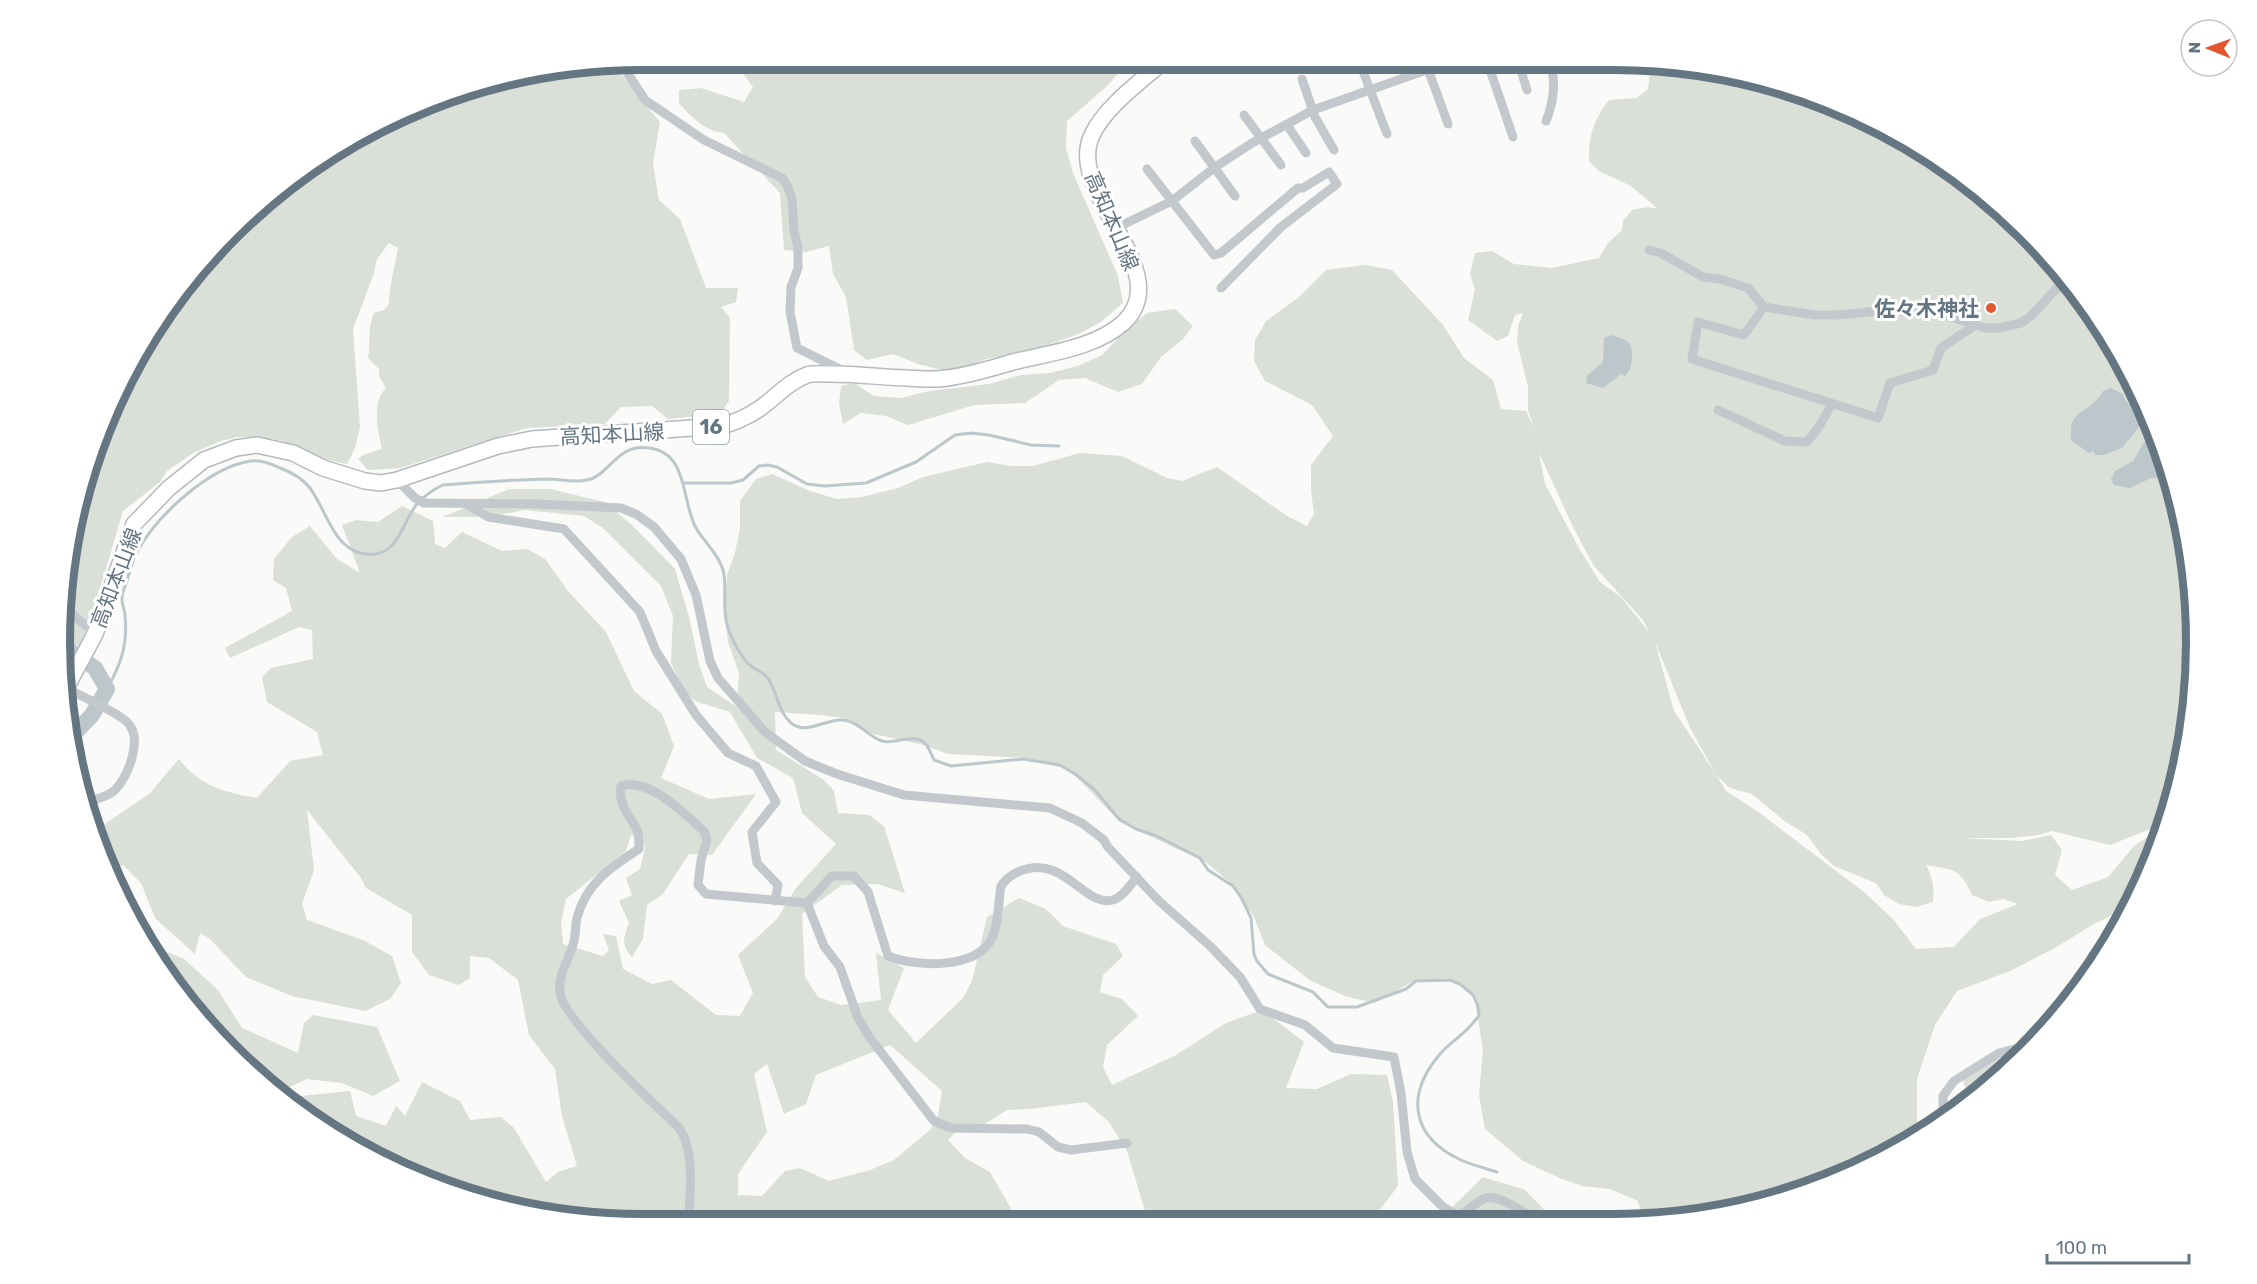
<svg xmlns="http://www.w3.org/2000/svg" width="2257" height="1284" viewBox="0 0 2257 1284" font-family="Rubik,'Noto Sans JP',sans-serif">
	<style>
		.green { fill: #dadfd7; fill-rule: evenodd }
		.water { fill: #bbc7cb }
		.lines { fill: none; stroke-linecap: round; stroke-linejoin: round }
		.stream { stroke: #bbc7cb; stroke-width: 3 }
		.river { stroke: #bbc7cb; stroke-width: 16 }
		.primary-casing { stroke: #b5babe; stroke-width: 18 }
		.street { stroke: #c3c8cc; stroke-width: 9 }
		.primary { stroke: #fff; stroke-width: 15 }
		.poi-dot { fill: #e4572e; stroke: #fff; stroke-width: 2 }
		.labels { text-anchor: middle; dominant-baseline: central; stroke-width: 6; stroke-linejoin: round; paint-order: stroke }
		.shield { fill: #fff; stroke: #939fa8; stroke-width: 1.5 }
		.shield-label { font-size: 20px; font-weight: bold; fill: #657683 }
		.street-label { font-size: 21px; fill: #657683; stroke: #fff }
		.poi-label { font-size: 21px; font-weight: bold; fill: #657683; stroke: #fff; text-anchor: end }
		.rim { fill: none; stroke: #657683; stroke-width: 8 }
	</style>
	<rect width="100%" height="100%" fill="#fafaf8"/>
	<!-- green -->
	<g class="green">
		<path d="M718 60 1129 61 1107 86 1067 121 1066 148 1073 173 1118 276 1123 303 1102 321 1079 334 1030 351 986 359 962 370 950 372 918 364 893 354 867 360 854 350 846 297 833 274 829 246 806 252 784 250 780 193 724 133C705 131 691 117 679 103V90L701 88 744 102 753 87 744 75Z"/>
		<path d="M1645 61 1802 91 1906 138 1999 205 2077 288 2137 385 2177 492 2196 604 2192 718 2168 822 2110 845 2052 831 2039 835 2012 838H1960L2022 841 2051 835 2062 850 2055 875 2072 890 2108 877 2134 846 2167 824 2166 829 2126 917 2116 913 2092 925 2055 948 2010 971 1957 991 1935 1025 1917 1079V1124L1927 1132 1802 1193 1691 1219H1643L1638 1201 1610 1189 1582 1186 1562 1179 1523 1161 1485 1129 1479 1095 1483 1050 1474 995 1447 978 1412 982 1374 1003 1345 996 1311 981 1265 945 1254 917 1232 884 1207 863 1120 822 1070 770 1028 758 948 754 920 744 869 733 843 718 821 715 775 712 776 750 824 780 834 791 838 813 869 815 884 826 905 893 877 884 842 885 802 914 805 977 818 997 841 1005 881 1000 876 953 904 968 888 1010 916 1043 963 998 972 981 987 917 1019 898 1046 909 1063 926 1116 944 1123 956 1103 975 1100 992 1122 999 1138 1016 1107 1045 1103 1067 1112 1085 1176 1055 1226 1023 1262 1010 1304 1042 1286 1088 1317 1089 1351 1074 1387 1075 1393 1102 1398 1186 1372 1220 1148 1221 1127 1151 1109 1122 1086 1102 1030 1109 1007 1110 980 1127 962 1125 948 1140 965 1158 990 1172 1018 1221 604 1223 455 1193 351 1146 291 1097 350 1091 356 1116 386 1126 396 1106 405 1116 422 1082 460 1101 470 1120 501 1117 514 1128 546 1182 558 1172 577 1166 562 1116 555 1069 529 1035 518 980 489 958 470 956V978L459 985 429 975 412 952V915L366 888 361 878 307 810 314 870 302 904 307 920 363 940 392 956 401 983 390 999 365 1011 292 996 246 977 209 938 200 933 195 954 155 918 141 883 123 865 108 870 104 864 96 830 149 794 179 759C201 787 224 792 257 798L290 761 323 755 317 732 267 702 262 677 271 668 313 659 312 630 299 627 230 658 225 648 292 611 286 588 273 580 274 559 292 537 310 526 337 559 360 573 342 525 356 520 378 522 402 506 433 521 435 544 445 548 462 532 502 551 527 549 545 559 568 591 606 632 634 691 662 714 674 746 661 778 709 799 756 794 712 855 689 854 662 895 647 905 643 939 632 957C621 945 623 938 629 923L619 901 632 895 626 878 640 869 645 848 643 841 631 835 626 851 566 899 561 923 563 944 603 956 609 950 603 934 616 936 623 969 652 984 671 980 716 1015 740 1016 753 993 738 955 777 919 796 888 836 844 802 813 793 778 757 758 730 712 695 701 685 692 671 663 673 616 661 586 603 528 584 516 525 510 488 517H443L509 489H550L605 502 635 528 675 569 689 617 699 664 707 687 737 707 739 673 728 642 725 616 727 575 735 553 740 528V501L756 479 772 474 810 491 837 499 862 497 898 488 923 477 987 462 1012 466H1033L1080 453 1122 456 1167 478 1182 481 1217 467 1287 516 1307 526 1314 514 1311 491V465L1333 436 1312 405 1265 381 1254 361 1255 340 1266 321 1299 297 1326 270 1365 265 1392 270 1443 325 1464 358 1493 380 1501 409 1526 411 1535 430 1528 410V387L1517 342 1518 326 1523 313 1515 315 1508 336 1497 341 1468 320 1475 290 1470 274 1475 253 1492 251 1514 264 1552 268 1599 258 1608 243 1622 230 1623 221 1632 210 1648 207 1658 209 1631 186 1599 171 1589 161C1589 135 1593 121 1609 100L1637 98 1648 89 1650 71ZM1539 453 1574 529 1594 566 1643 620 1649 632 1621 597 1600 582 1580 550 1545 484ZM1655 642 1691 730 1716 774 1674 711ZM1717 776 1730 788 1752 794 1783 820 1807 835 1821 854 1834 866 1876 883 1884 895 1899 904 1916 907 1933 902C1935 888 1932 877 1926 865 1952 870 1960 867 1972 895L1989 902 2003 899 2018 904 1980 919 1954 947 1916 949 1893 919 1864 892 1757 811 1726 791ZM890 1045 942 1091 938 1115 931 1129 894 1160 870 1170 829 1181 800 1168 785 1171 762 1196 738 1195V1174L767 1132 754 1074 767 1064 784 1114 806 1104 816 1075Z"/>
		<path d="M614 65 660 122 653 163 659 200 680 219 706 288H738L736 302 721 307 730 318 729 401 720 414 668 419 652 406 621 407 605 424 527 428 400 468 368 470 358 459 363 455 382 449C378 430 371 402 386 388L379 376V369L368 358C371 342 367 329 374 313L384 310 389 304C389 285 395 267 398 248L389 243 377 259 374 273 353 329 360 427 355 448 347 464 324 459 283 441 259 437H237L221 441 193 453 167 471 160 482 123 511 102 582 82 643 64 652 80 491 158 318 276 193 315 177 325 160 455 91Z"/>
		<polygon points="1175,309 1193,326 1183,339 1161,357 1142,384 1118,392 1085,378 1059,380 1025,403 974,405 908,425 886,416 861,413 843,424 839,403 841,386 854,383 874,396 901,398 929,391 989,384 1021,375 1050,373 1078,366 1102,355 1126,330 1147,313"/>
		<polygon points="156,947 184,959 218,990 242,1028 298,1053 304,1023 313,1015 377,1027 400,1081 373,1096 342,1083 307,1079 283,1090 204,1025"/>
		<polygon points="2029,1051 2027,1053 1970,1100 1963,1081 1988,1062"/>
		<polygon points="1483,1177 1525,1190 1554,1220 1439,1220"/>
	</g>
	<!-- water -->
	<g class="water">
		<path d="M1611 335C1626 339 1633 341 1632 358 1631 366 1631 370 1625 376L1621 374 1603 388 1586 383 1587 376 1603 362 1604 338Z"/>
		<path d="M2111 388 2123 394C2125 406 2146 415 2138 428 2133 436 2127 440 2122 448L2103 455H2096L2093 451 2089 453 2071 440C2071 434 2070 426 2073 421 2076 412 2096 406 2103 391Z"/>
		<polygon points="2157,439 2161,455 2168,468 2166,478 2151,478 2130,488 2114,485 2111,479 2115,471 2133,461 2144,442"/>
	</g>
	<g class="lines">
		<!-- stream -->
		<g class="stream">
			<polyline points="684,483 731,483 743,480 759,466 768,465 777,467 807,484 824,486 866,483 916,462 955,435 971,433 989,435 1031,445 1059,446"/>
			<path d="M107 689C121 664 128 645 125 615 125 610 121 603 122 597 122 592 126 585 127 580 130 572 132 562 136 554 155 517 208 468 250 461 261 460 270 463 280 468 291 472 303 479 310 488 329 514 335 558 375 554 399 552 404 519 417 504 425 495 432 490 443 485 477 482 512 480 547 479 560 479 574 483 587 480 609 476 617 443 649 448 689 453 681 501 696 528 704 542 718 553 723 570 728 588 721 609 728 628 733 641 740 657 751 666 756 670 763 672 766 676 778 690 777 711 791 723 807 736 826 718 843 720 860 722 867 736 882 741 895 745 914 732 926 744 929 748 932 756 934 760L951 766 1023 759 1060 765 1075 774 1095 790 1119 819 1136 829 1157 836 1200 858 1208 870 1233 886 1242 899 1251 918 1254 954 1257 961 1268 974 1313 992 1328 1007H1357L1406 989 1416 981 1450 980 1460 984 1473 995 1478 1006 1479 1015C1469 1032 1452 1040 1440 1054 1405 1095 1411 1137 1461 1160 1472 1165 1485 1168 1497 1172"/>
		</g>
		<!-- river -->
		<polyline class="river" points="64,647 95,668 107,689 92,715 74,734"/>
		<defs>
			<path id="primary" d="M64 692 95 634 134 524 169 488 204 460 236 448 257 445 293 453 323 468 365 481 381 483 397 480 498 446 532 439 722 426C736 422 747 417 759 409 775 398 788 382 807 375 814 373 823 374 830 374 856 374 881 377 907 378 920 379 934 380 947 378 970 375 992 368 1013 362 1049 353 1095 348 1123 323 1179 272 1064 193 1092 135 1105 107 1141 81 1164 61"/>
		</defs>
		<!-- primary casing -->
		<use href="#primary" class="primary-casing"/>
		<!-- street -->
		<g class="street">
			<polyline points="1359,61 1387,134"/>
			<polyline points="1425,61 1448,124"/>
			<polyline points="1487,61 1513,137"/>
			<polyline points="1518,61 1527,90"/>
			<polyline points="621,63 645,100 704,140 782,178 788,187 792,199 794,231 798,247 798,268 791,287 790,312 797,348 844,371"/>
			<polyline points="1302,79 1315,117 1334,150"/>
			<polyline points="1244,115 1281,165"/>
			<path d="M1546 121C1554 101 1557 81 1549 61"/>
			<polyline points="1287,125 1306,153"/>
			<polyline points="1195,141 1235,196"/>
			<polyline points="1147,169 1214,255 1221,253 1298,188 1303,188 1329,172 1337,184 1281,227 1221,288"/>
			<polyline points="1116,228 1172,201 1214,168 1252,143 1313,110 1452,61"/>
			<polyline points="1649,250 1661,253 1703,277 1720,279 1748,288 1764,307 1815,315 1838,315 1880,311 1923,311 1945,315 1985,328 1999,328 2021,323 2032,315 2054,291 2069,280"/>
			<polyline points="1764,307 1744,335 1698,322 1692,359 1878,418 1890,383 1933,370 1941,348 1974,326"/>
			<polyline points="1718,410 1785,441 1807,442 1820,425 1832,404"/>
			<path d="M397 480 415 498 424 503 536 504 621 508 636 514 654 527 681 559 696 595 710 661 718 678 765 732 805 761 837 774 904 795 1050 808 1082 823 1104 840 1107 846 1159 901 1210 946 1240 977 1260 1009 1305 1025 1333 1048 1394 1057 1401 1093 1407 1152 1415 1179 1442 1206 1458 1216C1467 1211 1474 1204 1483 1199 1496 1192 1523 1212 1536 1220"/>
			<polyline points="466,504 488,517 564,529 640,612 656,651 696,715 728,753 756,766 776,802 752,832 757,863 778,885 775,901"/>
			<polyline points="68,610 95,634"/>
			<path d="M66 688C81 696 117 712 127 722 144 738 128 776 115 790 108 797 98 798 90 801"/>
			<path d="M807 903 832 876H854L868 892 888 956C916 967 976 970 992 938 999 923 998 902 1001 886 1006 878 1014 873 1023 870 1065 856 1084 907 1113 900 1123 897 1130 885 1137 877"/>
			<polyline points="807,903 824,946 840,967 858,1018 870,1038 934,1121 951,1128 1027,1129 1039,1132 1058,1147 1071,1150 1127,1143"/>
			<polyline points="1943,1122 1943,1096 1954,1081 1999,1053 2034,1044"/>
			<path d="M689 1222C689 1193 696 1155 680 1129 656 1105 562 1020 560 992 558 973 568 962 573 945 576 936 575 927 577 918 586 883 611 867 639 849 639 843 639 834 637 830 629 814 618 805 621 786 650 777 684 814 704 831L707 840 701 860 698 885 706 894 807 903"/>
		</g>
		<!-- primary -->
		<use href="#primary" class="primary"/>
	</g>
	<!-- markers -->
	<circle class="poi-dot" cx="1991" cy="308" r="6"/>
	<g class="labels">
		<!-- shield labels -->
		<rect class="shield" x="693" y="410" width="36" height="34" rx="4.5"/>
		<g class="shield-label">
			<text x="711" y="427">16</text>
		</g>
		<!-- street labels -->
		<g class="street-label">
			<text transform="translate(1112 221) rotate(67)">高知本山線</text>
			<text transform="translate(612 434) rotate(-3)">高知本山線</text>
			<text transform="translate(116 578) rotate(-69)">高知本山線</text>
		</g>
		<!-- poi labels -->
		<g class="poi-label">
			<text x="1979" y="308">佐々木神社</text>
		</g>
	</g>
	<!-- crop -->
	<path d="M0 0H2257V1284H0ZM642 70H1614A572 572 0 0 1 2186 642V642A572 572 0 0 1 1614 1214H642A572 572 0 0 1 70 642V642A572 572 0 0 1 642 70Z" fill="#fff" fill-rule="evenodd"/>
	<path class="rim" d="M642 70H1614A572 572 0 0 1 2186 642V642A572 572 0 0 1 1614 1214H642A572 572 0 0 1 70 642V642A572 572 0 0 1 642 70Z"/>
	<!-- north arrow -->
	<g transform="translate(2209 48) rotate(271)"><circle r="28" fill="#ffffff" stroke="#c1c8cd" stroke-width="1.5"/>
	<path d="M0-4.5L10 22L0 15L-10 22Z" fill="#e4572e"/>
	<text y="-9" font-size="16" font-weight="bold" text-anchor="middle" fill="#657683">N</text>
	</g>
	<!-- scale -->
	<path d="M2047 1254v9h142v-9" fill="none" stroke="#657683" stroke-width="3"/>
	<text x="2056" y="1254" font-size="18" fill="#657683" stroke="#ffffff" stroke-width="4.5" paint-order="stroke">100 m</text>
</svg>
